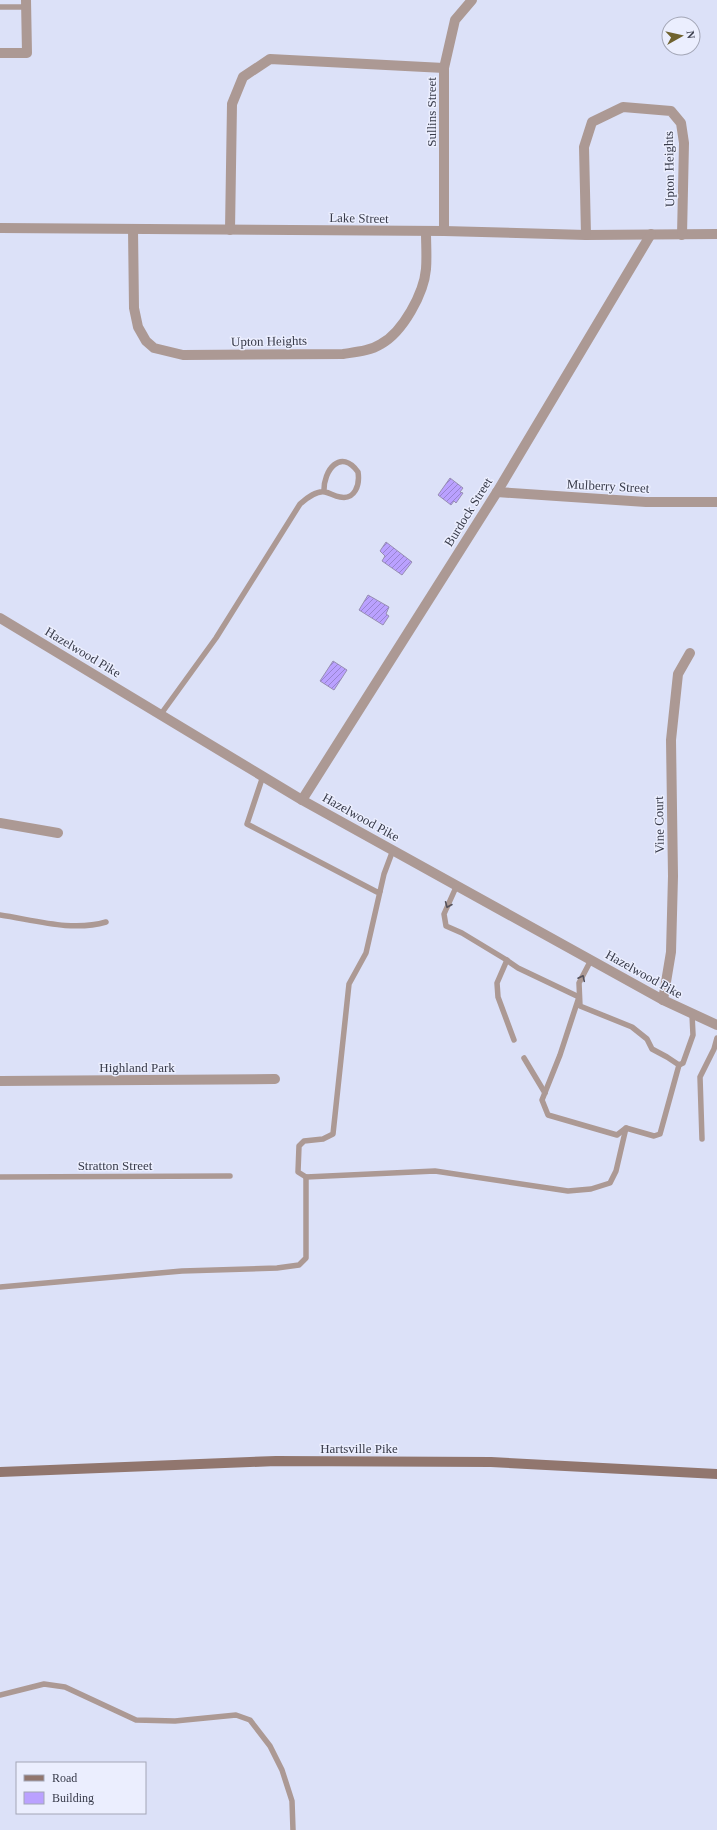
<svg xmlns="http://www.w3.org/2000/svg" width="717" height="1830" viewBox="0 0 717 1830" font-family="'Times New Roman',serif">
	<style>
		.building { fill: url(#building-hatch); stroke: #978eb3 }
		.lines { fill: none; stroke-linecap: round; stroke-linejoin: round }
		.service { stroke: #ac9994; stroke-width: 5.5 }
		.minor { stroke: #ac9994; stroke-width: 10 }
		.tertiary { stroke: #ac9994; stroke-width: 10 }
		.secondary { stroke: #91766e; stroke-width: 10 }
		.oneway { stroke: #55525c }
		.labels { text-anchor: middle; dominant-baseline: central; stroke-width: 3; stroke-linejoin: round; paint-order: stroke }
		.street-label { font-size: 13px; fill: #383b4a; stroke: #ebeefe }
	</style>
	<defs>
		<pattern id="building-hatch" width="6" height="6" patternUnits="userSpaceOnUse"><rect width="6" height="6" fill="#baa1ff"/><path d="M-1 1l2-2M0 6l6-6M5 7l2-2" fill="none" stroke="#9884d0"/></pattern>
	</defs>
	<rect width="100%" height="100%" fill="#dce1f8"/>
	<!-- building -->
	<g class="building">
		<polygon points="450,478 463,488 460,492 463,493 456,503 454,501 451,505 438,495"/>
		<polygon points="386,542 412,562 402,575 382,561 385,556 380,551"/>
		<polygon points="368,595 389,607 386,614 389,616 383,625 359,610"/>
		<polygon points="333,661 347,670 334,690 320,681"/>
	</g>
	<g class="lines">
		<!-- service -->
		<g class="service">
			<polyline points="0,7 26,7"/>
			<path d="M161 714 216 638 300 504C306 499 316 490 325 492 330 493 334 496 340 497 355 500 360 485 358 472 341 448 323 470 324 492"/>
			<polyline points="263,776 247,824 377,892 380,891"/>
			<polyline points="393,850 384,874 366,953 349,984 333,1134 323,1139 304,1141 299,1146 298,1172 306,1177 435,1171 568,1191 591,1189 610,1183 616,1171 626,1128"/>
			<polyline points="457,885 444,914 446,926 462,933 505,959 518,968 579,997"/>
			<path d="M0 915C34 920 72 932 106 922"/>
			<polyline points="507,960 497,983 498,997 514,1040"/>
			<polyline points="591,960 579,983 580,1006 632,1027 647,1039 652,1049 667,1057 679,1065 683,1063 693,1035 692,1014"/>
			<polyline points="579,997 560,1055 542,1100 548,1115 617,1135 626,1128 654,1136 660,1134 679,1065"/>
			<polyline points="524,1058 545,1093"/>
			<polyline points="702,1139 700,1077 714,1049 717,1038"/>
			<polyline points="0,1177 230,1176"/>
			<polyline points="0,1287 182,1271 277,1268 299,1265 306,1258 306,1177"/>
			<polyline points="0,1695 44,1684 65,1687 136,1720 175,1721 236,1715 250,1720 270,1746 282,1770 292,1801 293,1830"/>
		</g>
		<!-- minor -->
		<g class="minor">
			<polyline points="0,53 27,53 26,0"/>
			<polyline points="0,228 444,231 586,235 717,234"/>
			<path d="M133 229 134 308 138 327 146 341 154 348 183 355 343 354C356 352 370 351 381 344 403 332 424 293 426 269 427 257 426 244 426 232"/>
			<polyline points="230,230 232,104 243,77 270,59 444,68"/>
			<polyline points="444,231 444,68 455,20 472,0"/>
			<polyline points="586,235 584,147 592,122 623,107 671,111 681,123 684,143 682,235"/>
			<polyline points="497,492 646,502 717,502"/>
			<polyline points="302,800 497,492 651,234"/>
			<polyline points="0,823 58,833"/>
			<polyline points="663,1000 671,952 673,876 671,740 678,674 690,653"/>
			<polyline points="0,1081 275,1079"/>
		</g>
		<!-- tertiary -->
		<polyline class="tertiary" points="0,618 302,800 663,1000 717,1025"/>
		<!-- secondary -->
		<polyline class="secondary" points="0,1472 276,1461 491,1462 717,1474"/>
	</g>
	<!-- one-way arrows -->
	<defs><path id="oneway-chevron" d="M-2-3.5L2.5 0L-2 3.5" fill="none" stroke-width="1.6" stroke-linecap="round" stroke-linejoin="round"/></defs>
	<g class="oneway">
		<use href="#oneway-chevron" transform="translate(448 905) rotate(113)"/>
		<use href="#oneway-chevron" transform="translate(582 978) rotate(-64)"/>
	</g>
	<g class="labels">
		<!-- street labels -->
		<g class="street-label">
			<text transform="translate(431 112) rotate(-90)">Sullins Street</text>
			<text transform="translate(669 169) rotate(-91)">Upton Heights</text>
			<text transform="translate(359 218) rotate(1)">Lake Street</text>
			<text transform="translate(269 341) rotate(-1)">Upton Heights</text>
			<text transform="translate(608 486) rotate(3)">Mulberry Street</text>
			<text transform="translate(468 512) rotate(-58)">Burdock Street</text>
			<text transform="translate(83 652) rotate(31)">Hazelwood Pike</text>
			<text transform="translate(361 817) rotate(29)">Hazelwood Pike</text>
			<text transform="translate(659 825) rotate(-91)">Vine Court</text>
			<text transform="translate(644 974) rotate(29)">Hazelwood Pike</text>
			<text x="137" y="1067">Highland Park</text>
			<text x="115" y="1165">Stratton Street</text>
			<text x="359" y="1448">Hartsville Pike</text>
		</g>
	</g>
	<!-- legend -->
	<rect x="16" y="1762" width="130" height="52" fill="#ebeefe" stroke="#a3a6b6"/>
	<rect x="24" y="1775" width="20" height="6" fill="#91766e" stroke="#a3a6b6"/>
	<text x="52" y="1782" font-size="12" fill="#383b4a">Road</text>
	<rect x="24" y="1792" width="20" height="12" fill="#baa1ff" stroke="#a3a6b6"/>
	<text x="52" y="1802" font-size="12" fill="#383b4a">Building</text>
	<!-- north arrow -->
	<g transform="translate(681 36) rotate(82)"><circle r="19" fill="#ebeefe" stroke="#a3a6b6"/>
	<path d="M0-3L7 15L0 10L-7 15Z" fill="#6f622f"/>
	<text y="-6" font-size="11" font-weight="bold" text-anchor="middle" fill="#383b4a">N</text>
	</g>
</svg>
